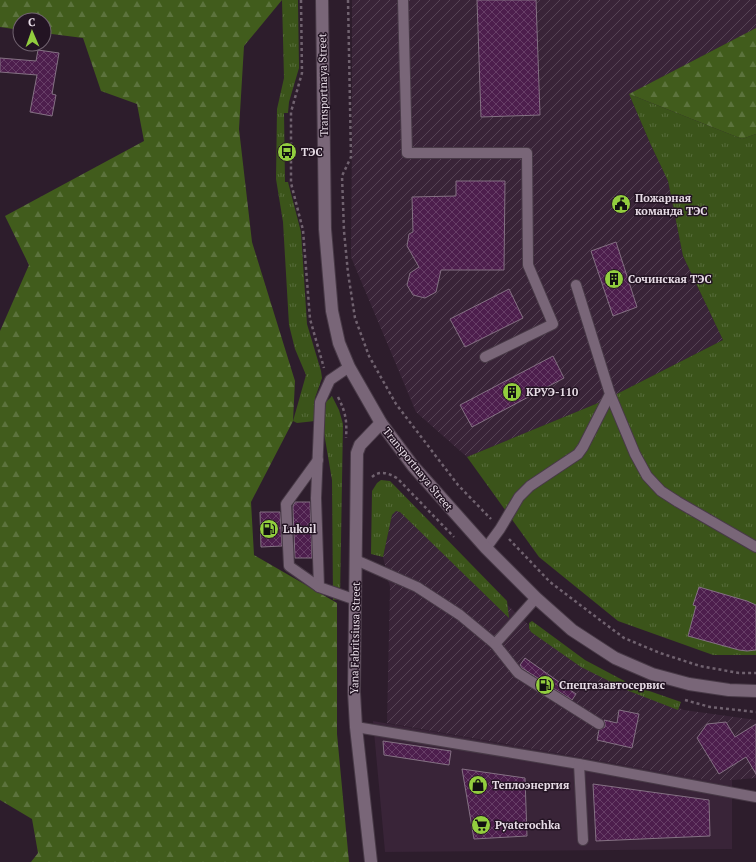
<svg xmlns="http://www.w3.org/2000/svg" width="756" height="862" viewBox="0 0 756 862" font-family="'PT Serif',serif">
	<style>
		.built { fill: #392438 }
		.industrial { fill: url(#industrial-furrows) }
		.grass { fill: url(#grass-tufts) }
		.forest { fill: url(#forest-firs) }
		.building { fill: url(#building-cross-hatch); stroke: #847183 }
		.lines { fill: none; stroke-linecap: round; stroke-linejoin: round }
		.service-casing { stroke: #483a47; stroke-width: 12 }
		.secondary-casing { stroke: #483a47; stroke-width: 14 }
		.path { stroke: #70626f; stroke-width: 2.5; stroke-dasharray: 3 3; stroke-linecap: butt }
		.service { stroke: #796678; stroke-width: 10 }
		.secondary { stroke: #796678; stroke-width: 12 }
		.labels { text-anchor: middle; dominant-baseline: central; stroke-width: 3; stroke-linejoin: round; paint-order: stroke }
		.street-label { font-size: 11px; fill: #e8dde7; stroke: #231423 }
		.poi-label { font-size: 11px; font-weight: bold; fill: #e8dde7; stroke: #231423; text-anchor: start }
	</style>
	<defs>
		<pattern id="industrial-furrows" width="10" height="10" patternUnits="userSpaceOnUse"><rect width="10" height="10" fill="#392438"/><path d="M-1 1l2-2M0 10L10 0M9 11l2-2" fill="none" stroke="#564355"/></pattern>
		<pattern id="grass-tufts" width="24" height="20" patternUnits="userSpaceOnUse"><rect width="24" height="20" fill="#3b541a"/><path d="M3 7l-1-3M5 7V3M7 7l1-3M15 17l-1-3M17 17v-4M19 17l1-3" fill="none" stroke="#576c3b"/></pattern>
		<pattern id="forest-firs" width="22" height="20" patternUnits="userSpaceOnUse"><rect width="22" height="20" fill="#415c1c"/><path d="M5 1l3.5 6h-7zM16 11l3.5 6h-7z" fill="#5c733d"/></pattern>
		<pattern id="building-cross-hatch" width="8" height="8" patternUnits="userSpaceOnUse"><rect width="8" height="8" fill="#4d1e4d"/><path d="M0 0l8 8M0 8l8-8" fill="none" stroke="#673e67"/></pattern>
	</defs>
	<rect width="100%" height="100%" fill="#2d1d2c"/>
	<!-- built -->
	<polygon class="built" points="373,721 708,780 732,780 732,849 385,852"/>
	<!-- industrial -->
	<g class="industrial">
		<polygon points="352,0 756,0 756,28 629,94 650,143 668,181 683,256 723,340 603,401 467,457 416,412 351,257 352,128"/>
		<polygon points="394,506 402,506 534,630 602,675 684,710 756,720 756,778 732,780 708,780 387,723 390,587 383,557"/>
	</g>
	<!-- grass -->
	<g class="grass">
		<polygon points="282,0 298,0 299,68 289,102 288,113 284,113 285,182 288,182 301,232 307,324 321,371 322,378 315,398 315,421 297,423 293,421 306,375 295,349 289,325 283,222 276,179 277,109 284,78"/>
		<polygon points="629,94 742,139 756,134 756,655 713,655 618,621 539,557 467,457 603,401 723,340 683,256 668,181 650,143"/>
		<polygon points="332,396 339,410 343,424 340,599 333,600 332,480 324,433 324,417 326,402"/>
		<polygon points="381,480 390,481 507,601 509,618 400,512 396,511 392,515 383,557 371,554 372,491 377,483"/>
		<polygon points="532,621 585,660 632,685 681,702 678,710 629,691 581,667 531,632 529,628 529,623"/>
	</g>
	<!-- forest -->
	<g class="forest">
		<polygon points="0,0 282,0 244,46 239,129 252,242 295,381 293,421 251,502 254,555 337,603 337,734 349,862 31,862 38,853 32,819 0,800 0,331 29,265 5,216 144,141 137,104 101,91 83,38 44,33 44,20 20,20 20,30 0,27"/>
		<polygon points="756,28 756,134 742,139 629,94"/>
	</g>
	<!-- building -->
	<g class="building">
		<polygon points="477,0 536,0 540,115 481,117"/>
		<polygon points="38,50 59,53 52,94 56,95 52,116 30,112 37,75 0,72 0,58 36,61"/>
		<polygon points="456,181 505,181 504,270 441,270 436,292 425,298 413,295 407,285 410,273 419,267 407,246 409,234 413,232 412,197 456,196"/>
		<polygon points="616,242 637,307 613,316 591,251"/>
		<polygon points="509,289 523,318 465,347 450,319"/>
		<polygon points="553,356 564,378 472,427 460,405"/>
		<polygon points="295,502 310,502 312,558 295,558 293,511 293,506"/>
		<polygon points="260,512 280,512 282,546 261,547"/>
		<polygon points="699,587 747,601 756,605 756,650 747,651 739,650 688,636 696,606 693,605"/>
		<polygon points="525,658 576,694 572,700 522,668 520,665"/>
		<polygon points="619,710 639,714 632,748 597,740 599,730 605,727 605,724 604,720 617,723"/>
		<polygon points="726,722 735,737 756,724 756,774 746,757 719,774 697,738 707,724"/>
		<polygon points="383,741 451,751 449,765 384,755"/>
		<polygon points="462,769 525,778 527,836 474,839"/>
		<polygon points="593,784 709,800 710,836 596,841"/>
	</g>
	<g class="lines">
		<defs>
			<g id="service">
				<polyline points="403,0 407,153 527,153 528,265 553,324 485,357"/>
				<polyline points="349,367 330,380 320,402 316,498 319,587 356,600"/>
				<polyline points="610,394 635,454 647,476 661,491 678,502 756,547"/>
				<polyline points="318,460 286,504 289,566 319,587"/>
				<polyline points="486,548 500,529 519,497 530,486 578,454 583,447 610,394 576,285"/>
				<polyline points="356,560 417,587 460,615 495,644 518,673 599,724"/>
				<polyline points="495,644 536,598"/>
				<polyline points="356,727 579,764 756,797"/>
				<polyline points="579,764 583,840"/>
			</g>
			<g id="secondary">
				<polyline points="322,0 325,229 332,311 339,343 349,367 381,423 413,466 486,548 536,598 572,630 615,658 652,674 689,684 729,690 756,691"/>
				<polyline points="371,862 356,727 354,692 357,453 360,445 381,423"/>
			</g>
		</defs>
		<!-- service casing -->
		<use href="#service" class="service-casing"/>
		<!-- secondary casing -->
		<use href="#secondary" class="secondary-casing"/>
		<!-- path -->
		<g class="path">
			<polyline points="301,0 302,73 291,112 291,183 303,230 310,319 324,368"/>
			<polyline points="348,0 351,157 342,176 344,231 348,273 355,318 369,356 396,404 458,485 491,519"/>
			<path d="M338 397C346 413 347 421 346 438"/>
			<path d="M372 477C380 470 388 473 397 478L454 537"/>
			<polyline points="509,539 550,582 596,617 624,638 660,653 700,666 739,673 756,673"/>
			<polyline points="685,700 710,707 756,712"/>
		</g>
		<!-- service -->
		<use href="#service" class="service"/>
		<!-- secondary -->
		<use href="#secondary" class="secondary"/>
	</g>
	<!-- icons -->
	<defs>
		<symbol id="bus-disc" viewBox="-11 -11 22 22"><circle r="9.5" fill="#92cd3e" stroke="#231423"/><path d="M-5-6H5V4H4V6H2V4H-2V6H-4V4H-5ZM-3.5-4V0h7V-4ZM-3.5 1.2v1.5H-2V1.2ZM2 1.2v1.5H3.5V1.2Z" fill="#111"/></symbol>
		<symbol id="civic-disc" viewBox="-11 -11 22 22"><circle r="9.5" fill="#92cd3e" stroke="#231423"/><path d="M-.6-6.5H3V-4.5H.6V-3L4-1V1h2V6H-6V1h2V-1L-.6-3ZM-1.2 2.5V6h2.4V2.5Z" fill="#111"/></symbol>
		<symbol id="building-disc" viewBox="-11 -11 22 22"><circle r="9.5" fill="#92cd3e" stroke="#231423"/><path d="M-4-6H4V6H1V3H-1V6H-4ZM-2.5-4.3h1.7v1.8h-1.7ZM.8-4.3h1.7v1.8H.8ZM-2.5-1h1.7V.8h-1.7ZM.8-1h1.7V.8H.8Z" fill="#111"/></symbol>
		<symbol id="fuel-disc" viewBox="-11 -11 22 22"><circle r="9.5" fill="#92cd3e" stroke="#231423"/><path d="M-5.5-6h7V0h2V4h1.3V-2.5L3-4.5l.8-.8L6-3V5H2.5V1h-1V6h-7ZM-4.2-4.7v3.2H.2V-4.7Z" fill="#111"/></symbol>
		<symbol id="shop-disc" viewBox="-11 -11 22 22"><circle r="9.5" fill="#92cd3e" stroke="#231423"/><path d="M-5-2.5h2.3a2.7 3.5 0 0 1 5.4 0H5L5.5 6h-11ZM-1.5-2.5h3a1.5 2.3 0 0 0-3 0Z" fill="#111"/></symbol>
		<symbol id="supermarket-disc" viewBox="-11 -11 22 22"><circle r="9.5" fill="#92cd3e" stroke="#231423"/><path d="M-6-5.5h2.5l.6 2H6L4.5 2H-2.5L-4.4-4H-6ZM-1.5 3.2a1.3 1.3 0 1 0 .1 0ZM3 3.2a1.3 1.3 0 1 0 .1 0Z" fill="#111"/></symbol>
	</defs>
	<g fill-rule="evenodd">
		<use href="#bus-disc" x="276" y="141" width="22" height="22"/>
		<use href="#civic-disc" x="610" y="193" width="22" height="22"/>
		<use href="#building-disc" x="603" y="268" width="22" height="22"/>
		<use href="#building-disc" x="501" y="381" width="22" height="22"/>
		<use href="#fuel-disc" x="258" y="518" width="22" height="22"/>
		<use href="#fuel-disc" x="534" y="674" width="22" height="22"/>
		<use href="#shop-disc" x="467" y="774" width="22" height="22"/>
		<use href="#supermarket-disc" x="470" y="814" width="22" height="22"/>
	</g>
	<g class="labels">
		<!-- street labels -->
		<g class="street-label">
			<text transform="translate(323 85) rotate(-91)">Transportnaya Street</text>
			<text transform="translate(418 469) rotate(51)">Transportnaya Street</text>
			<text transform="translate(355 638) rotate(-89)">Yana Fabritsiusa Street</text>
		</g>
		<!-- poi labels -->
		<g class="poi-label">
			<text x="301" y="152">ТЭС</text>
			<text x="635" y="198">Пожарная<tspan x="635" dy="13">команда ТЭС</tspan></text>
			<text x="628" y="279">Сочинская ТЭС</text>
			<text x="526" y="392">КРУЭ-110</text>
			<text x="283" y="529">Lukoil</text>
			<text x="559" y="685">Спецгазавтосервис</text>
			<text x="492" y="785">Теплоэнергия</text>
			<text x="495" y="825">Pyaterochka</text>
		</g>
	</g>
	<!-- north arrow -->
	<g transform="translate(32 32) rotate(358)"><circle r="19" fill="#231423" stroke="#726471"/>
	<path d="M0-3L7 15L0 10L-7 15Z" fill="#92cd3e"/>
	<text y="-6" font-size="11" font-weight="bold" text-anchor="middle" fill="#e8dde7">С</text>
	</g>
</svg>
